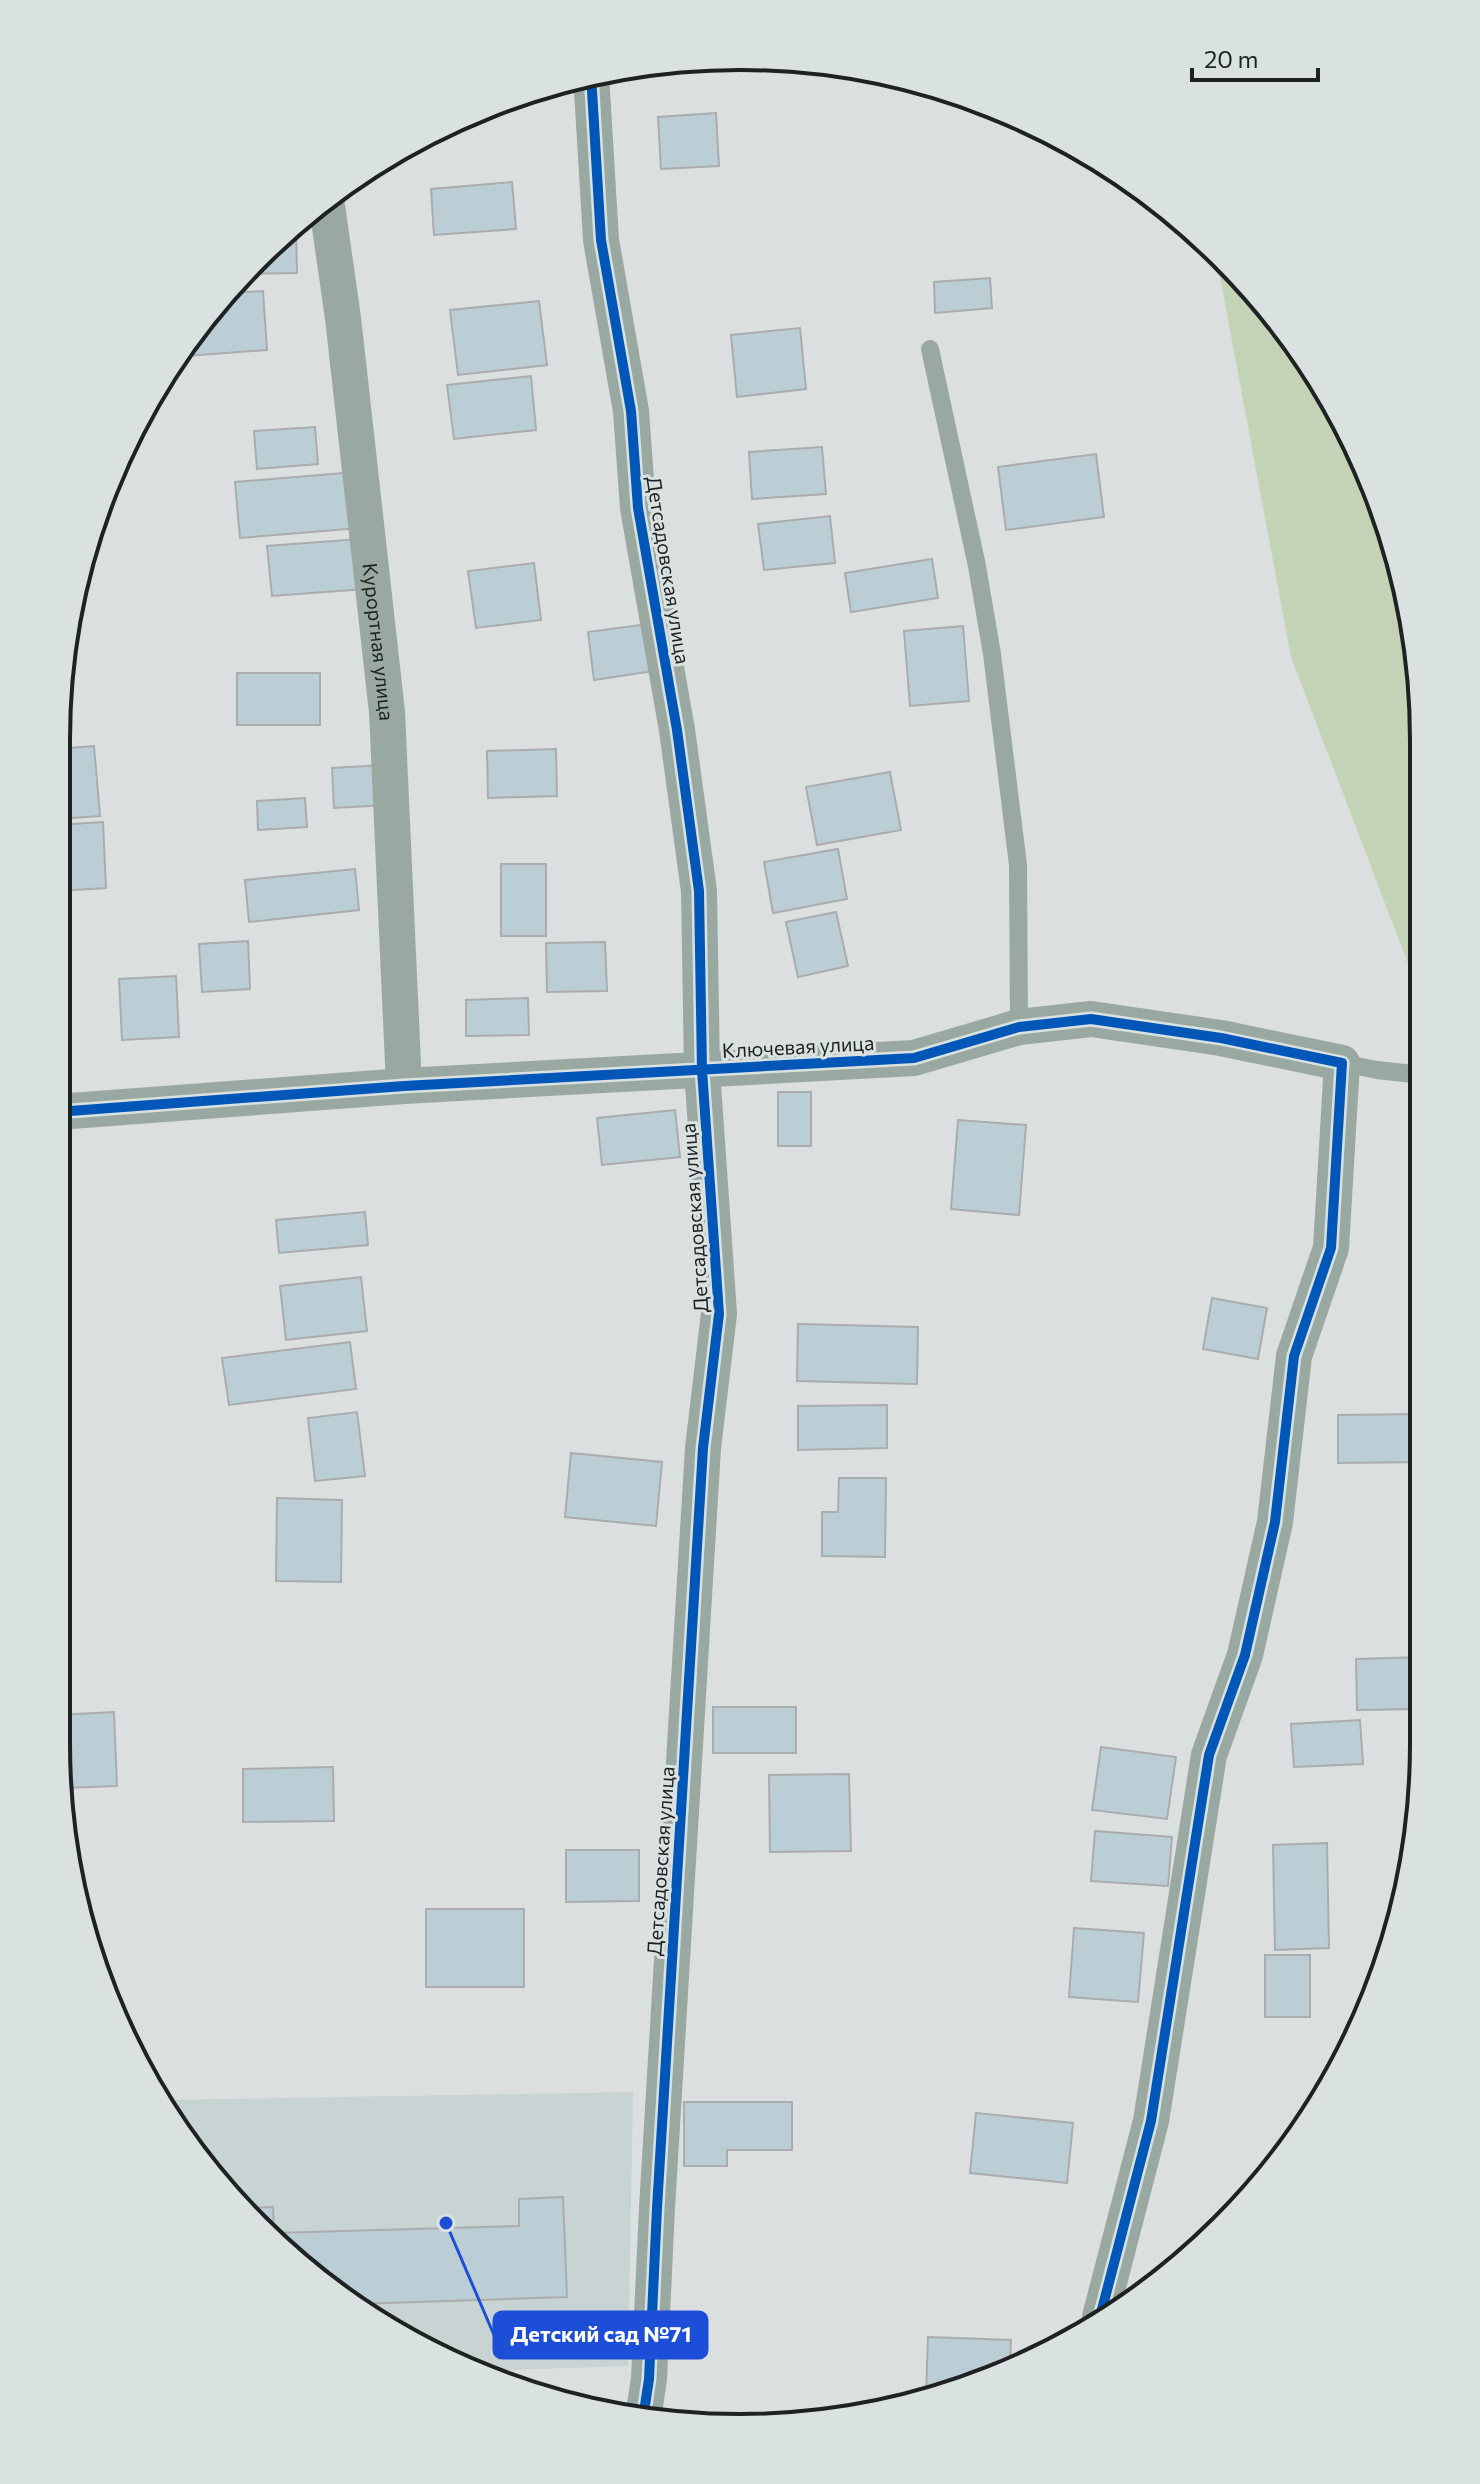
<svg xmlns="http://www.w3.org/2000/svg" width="1480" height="2484" font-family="Commissioner,sans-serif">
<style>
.built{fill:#c8d4d3}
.green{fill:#c4d3b6}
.building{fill:#bcced5;stroke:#aaacad;stroke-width:2}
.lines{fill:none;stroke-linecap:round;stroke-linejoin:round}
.service{stroke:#99a9a1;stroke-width:18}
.minor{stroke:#99a9a1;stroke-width:36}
.cycleway-casing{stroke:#d9e1e1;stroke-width:15}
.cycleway{stroke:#0057b8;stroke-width:10}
.labels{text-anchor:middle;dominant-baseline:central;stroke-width:6;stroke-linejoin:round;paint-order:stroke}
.street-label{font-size:20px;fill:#1f2222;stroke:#d9e1e1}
.rim{fill:none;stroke:#1f2222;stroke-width:4}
.leader{fill:none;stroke:#1d4ed8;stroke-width:3}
.callout-dot{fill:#1d4ed8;stroke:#d9e1e1;stroke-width:3}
.callout{fill:#1d4ed8;stroke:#1d4ed8;stroke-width:3}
.callout-label{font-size:22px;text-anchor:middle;font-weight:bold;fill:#fff}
</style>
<rect width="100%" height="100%" fill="#dbdfdf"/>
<path class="built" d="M633,2092L628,2366L482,2371L324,2287L197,2160L165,2100Z"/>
<path class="green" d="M1216,255L1254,289L1333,398L1388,521L1422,695V1000L1291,657Z"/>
<path class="building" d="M716,113L719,166L661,169L658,117Z
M512,182L516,229L434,235L431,189Z
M291,228H296L297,273L242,274L257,256Z
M990,278L992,308L935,313L934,282Z
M263,291L267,350L186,356L185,343L226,293Z
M539,301L547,365L458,375L450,310Z
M800,328L806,389L737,397L731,335Z
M531,376L536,430L454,439L447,385Z
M315,427L318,464L257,469L254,431Z
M822,447L826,494L752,499L749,452Z
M1096,454L1104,517L1006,530L998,467Z
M355,472L359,528L240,538L235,482Z
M830,516L835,563L764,570L758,524Z
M360,539L365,589L272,596L267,546Z
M932,559L938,598L851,612L845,573Z
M534,563L541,620L476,628L468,571Z
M647,624L654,671L594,680L588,632Z
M963,626L969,701L910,706L904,631Z
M237,673H320V725H237Z
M94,746L100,816L57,819V749Z
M556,749L557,796L488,798L487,751Z
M384,765L386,805L334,808L332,768Z
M890,772L901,830L817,845L806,787Z
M305,798L307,827L258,830L257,801Z
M103,822L106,888L57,891V825Z
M838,849L847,899L773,913L764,862Z
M501,864H546V936H501Z
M355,869L359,910L249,922L245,880Z
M836,912L848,966L798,977L786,922Z
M248,941L250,989L202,992L199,944Z
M605,942L607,991L547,992L546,943Z
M176,976L179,1037L122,1040L119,979Z
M528,998L529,1035L466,1036V1000Z
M778,1092H811V1146H778Z
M675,1110L680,1157L602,1165L597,1118Z
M958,1120L1026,1125L1019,1215L951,1209Z
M365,1212L368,1245L279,1253L276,1220Z
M361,1277L367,1331L286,1340L280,1286Z
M1212,1298L1267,1308L1258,1359L1203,1349Z
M798,1324L918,1327L917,1384L797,1381Z
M350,1342L356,1389L229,1405L222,1358Z
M887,1405V1448L798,1450V1406Z
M357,1412L365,1476L315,1481L308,1418Z
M1420,1414L1421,1462L1338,1463V1415Z
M571,1453L662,1462L656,1526L565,1517Z
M839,1478H886L885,1557L822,1556V1512H838Z
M277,1498L342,1500L341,1582L276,1581Z
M1422,1657V1709L1357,1710L1356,1659Z
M713,1707H796V1753H713Z
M114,1712L117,1786L63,1788L56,1744V1715Z
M1360,1720L1363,1764L1294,1767L1291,1724Z
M1101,1747L1176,1757L1167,1819L1092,1810Z
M333,1767L334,1821L243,1822V1769Z
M849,1774L851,1851L770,1852L769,1775Z
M1095,1831L1172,1837L1168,1886L1091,1881Z
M1327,1843L1329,1948L1275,1950L1273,1845Z
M566,1850H639V1901L566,1902Z
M426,1909H524V1987H426Z
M1074,1928L1144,1933L1138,2002L1069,1997Z
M1265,1955H1310V2017H1265Z
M684,2102H792V2150H727V2166H684Z
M976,2113L1073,2123L1067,2183L970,2173Z
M563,2197L567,2297L356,2304L324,2287L245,2208L273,2207L274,2233L519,2226V2199Z
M928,2337L1011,2340L1010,2365L959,2392L926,2397Z"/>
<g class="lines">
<path class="service" d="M930,349L977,566L992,654L1018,865L1019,1027
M1342,1063L1377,1070L1422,1075"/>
<g class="minor">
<path d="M591,74L601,240L631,411L638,508L677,730L699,891L702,1070L719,1314L703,1448L657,2208L649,2379L644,2412"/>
<path id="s1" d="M326,199L343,318L387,712L404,1086"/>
<path d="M57,1112L404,1086L914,1058L1019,1027L1091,1019L1221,1038L1342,1063L1331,1248L1294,1356L1275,1522L1245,1655L1209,1755L1151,2121L1100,2317"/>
</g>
<defs>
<path id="cycleway" d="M591,74L601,240L631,411L638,508L677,730L699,891L702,1070L719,1314L703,1448L657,2208L649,2379L644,2412
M57,1112L404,1086L914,1058L1019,1027L1091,1019L1221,1038L1342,1063L1331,1248L1294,1356L1275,1522L1245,1655L1209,1755L1151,2121L1100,2317"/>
</defs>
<use href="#cycleway" class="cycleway-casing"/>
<use href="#cycleway" class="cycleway"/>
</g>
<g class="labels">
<g class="street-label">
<text transform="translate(669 570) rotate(81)">Детсадовская улица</text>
<text stroke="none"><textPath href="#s1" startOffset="446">Курортная улица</textPath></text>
<text transform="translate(798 1046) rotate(-3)">Ключевая улица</text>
<text transform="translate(694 1218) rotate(-94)">Детсадовская улица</text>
<text transform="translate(660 1861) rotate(-86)">Детсадовская улица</text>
</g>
</g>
<path d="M0 0H1480V2484H0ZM740 70H740A670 670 0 0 1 1410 740V1744A670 670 0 0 1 740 2414H740A670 670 0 0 1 70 1744V740A670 670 0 0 1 740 70Z" fill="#d9e1e1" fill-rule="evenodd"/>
<path class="rim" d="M740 70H740A670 670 0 0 1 1410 740V1744A670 670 0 0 1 740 2414H740A670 670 0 0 1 70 1744V740A670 670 0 0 1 740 70Z"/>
<path class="leader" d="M446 2223L494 2335"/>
<circle class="callout-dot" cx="446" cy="2223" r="8"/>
<rect class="callout" x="494" y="2312" width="213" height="46" rx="8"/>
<g class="callout-label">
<text x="601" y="2342">Детский сад №71</text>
</g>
<path d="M1192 68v12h126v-12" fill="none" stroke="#1f2222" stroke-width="4"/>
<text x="1204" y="68" font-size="24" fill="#1f2222" stroke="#d9e1e1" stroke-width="6" paint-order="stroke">20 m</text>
</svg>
